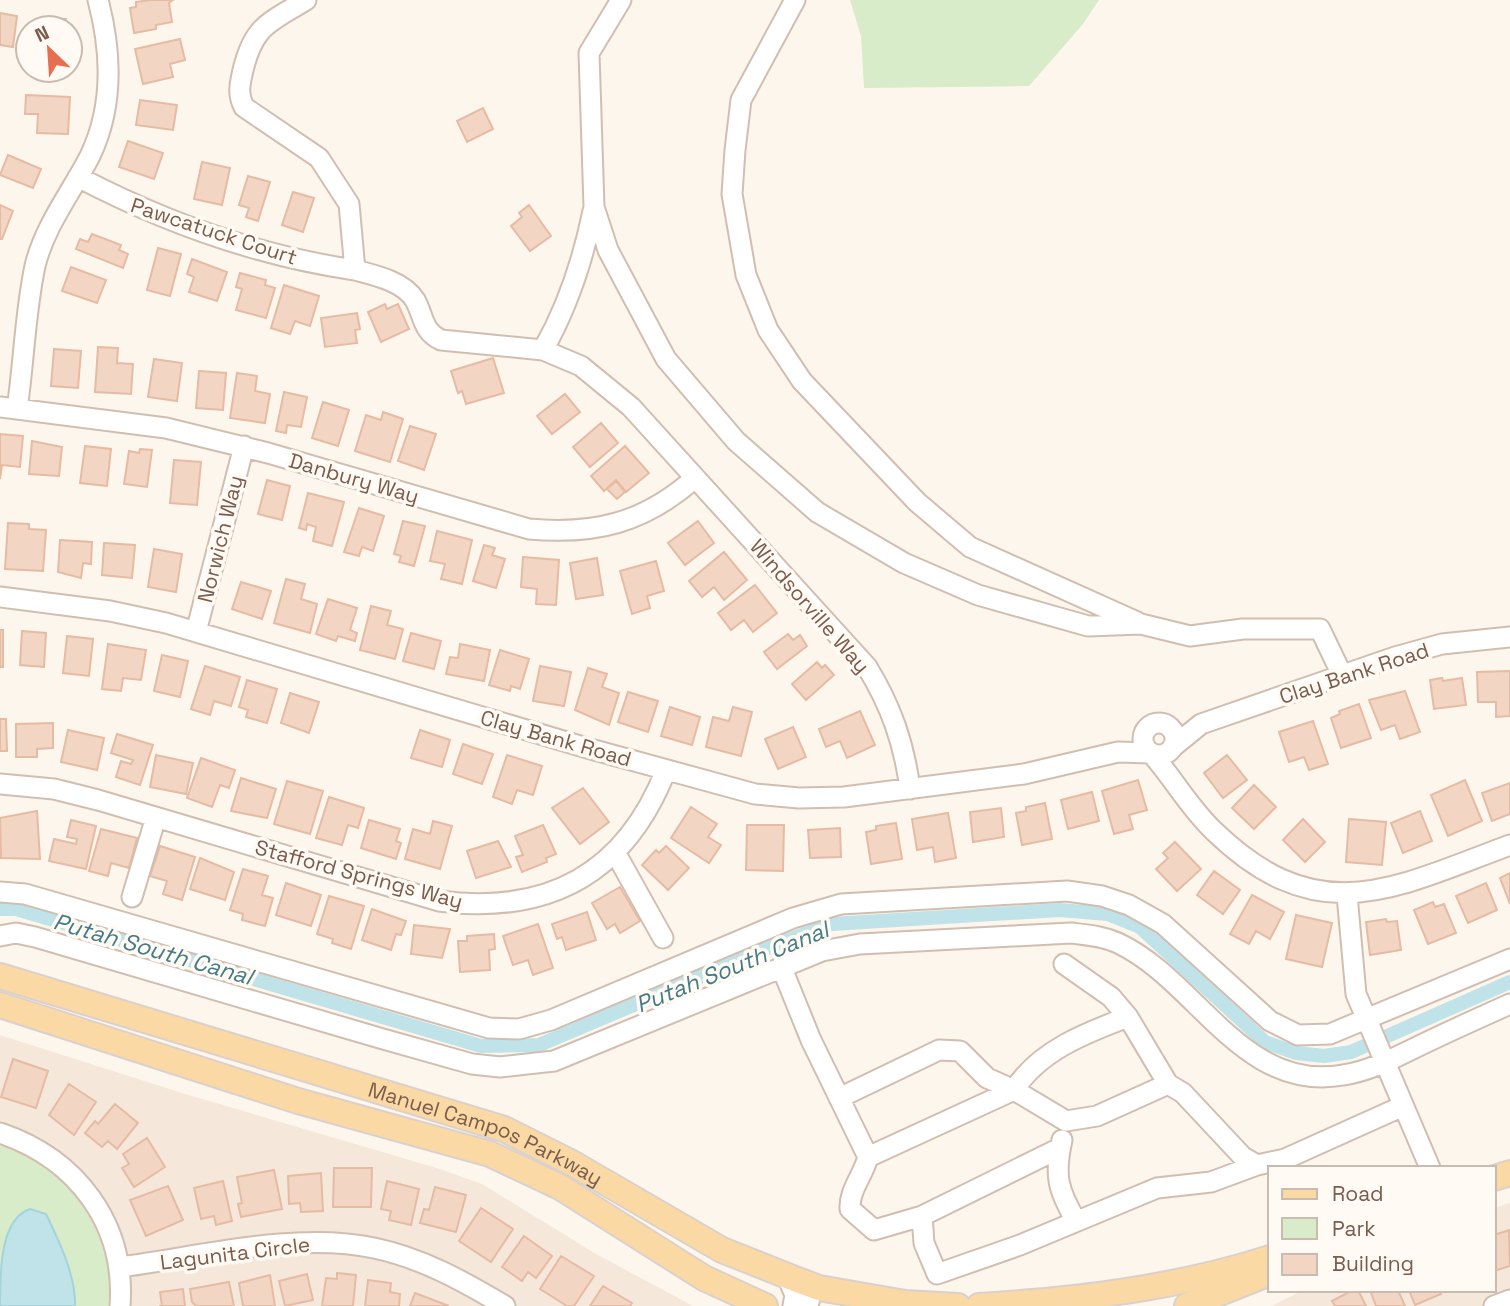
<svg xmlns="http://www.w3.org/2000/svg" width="1510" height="1306" font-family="'Space Grotesk',sans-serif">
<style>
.residential{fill:#f5e8da}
.green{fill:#d8ecc9}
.water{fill:#bfe3e8;stroke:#a5d3da;stroke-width:2}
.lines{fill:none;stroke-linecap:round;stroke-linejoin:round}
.canal{stroke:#bfe3e8;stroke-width:14}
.building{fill:#f3d5c3;stroke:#e6bba3;stroke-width:2}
.minor-casing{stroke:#d1beb0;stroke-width:23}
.major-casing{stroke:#dad1cd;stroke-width:28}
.minor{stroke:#fff;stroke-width:19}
.major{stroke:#fbd9a5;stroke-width:24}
.labels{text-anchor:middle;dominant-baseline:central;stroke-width:7;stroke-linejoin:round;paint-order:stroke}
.street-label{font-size:21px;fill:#7a5c4d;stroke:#fffaf3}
.water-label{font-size:23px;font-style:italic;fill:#437c86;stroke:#fffaf3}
</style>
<rect width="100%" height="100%" fill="#fdf6ec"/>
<path class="residential" d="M0,1035L182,1093L437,1168L482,1184L596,1254L693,1306H0Z
M1510,1203V1306H1271L1304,1290H1494V1208Z"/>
<path class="green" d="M850,0H1099L1083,24L1029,86L864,88L861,36Z
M0,1146C67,1165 118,1235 108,1306H0Z"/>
<path class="water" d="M30,1209L46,1214C59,1241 76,1276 75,1306H0C0,1272 0,1219 30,1209Z"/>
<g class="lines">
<path class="canal" d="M0,909H16L481,1046L539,1045L785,941L832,924L1060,910L1108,914L1140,927L1265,1042L1296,1053L1324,1056L1351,1052L1510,982"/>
</g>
<path class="building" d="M150,0H173L169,3L172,22L156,25V29L134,33L130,8L136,7V2Z
M0,13L17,16L13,47L0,45Z
M39,18L66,19L65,28H39Z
M180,39L185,60L170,64L173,77L143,84L135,49Z
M26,95L70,97L68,134L37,133L38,114H25Z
M140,100L177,105L173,130L136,125Z
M483,108L493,129L467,142L457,121Z
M128,141L163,153L154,179L119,167Z
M8,155L41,169L33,188L0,175Z
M202,162L230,168L222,205L194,199Z
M248,176L270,182L258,221L246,217L249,208L239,205Z
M293,192L314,198L303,232L282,225Z
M0,205L13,211L2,239H0Z
M529,205L551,236L530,251L511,226L522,217L519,213Z
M92,234L121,245L119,250L128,254L123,268L76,249L80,239L88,242Z
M158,248L181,254L170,296L147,290Z
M192,259L227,272L217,301L189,292L194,277L187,274Z
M71,267L106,280L97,303L62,291Z
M240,273L266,280L265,285L275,288L266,318L236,310L242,289L236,287Z
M284,285L319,296L310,326L295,321L290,334L271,328Z
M385,304L387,309L398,304L409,329L381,342L368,312Z
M357,313L360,329L355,330L357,343L325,347L321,318Z
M98,347L118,348L117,363L133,364L131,394L95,392Z
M54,349L81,351L78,388L51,386Z
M493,358L504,393L466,404L462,391L458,393L451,371Z
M154,359L182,363L177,401L148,397Z
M199,371L226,373L223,410L196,408Z
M237,373L257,376L255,391L270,394L265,423L230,418Z
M284,392L307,397L301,427L287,425L286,433L276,431Z
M565,394L580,412L552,434L537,416Z
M323,402L349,410L338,446L312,438Z
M383,412L403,419L390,462L355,451L366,415L381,420Z
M601,423L618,443L590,467L573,447Z
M410,426L436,434L424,470L398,461Z
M0,434L23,436L20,467L2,465L0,479Z
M32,441L62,447L59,476L29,474Z
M85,446L111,449L107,486L80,483Z
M625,446L649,473L626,492L616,480L604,491L591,476Z
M140,449L152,450L147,487L124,484L129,451L139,453Z
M174,460L201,462L197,505L170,503Z
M267,480L290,486L282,520L258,514Z
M616,481L625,492L617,499L607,489Z
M308,493L344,502L332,546L313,541L316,527L307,524L306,530L299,528Z
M359,508L384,516L373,551L362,547L359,556L344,552Z
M403,521L425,526L414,566L399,562L401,556L394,554Z
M698,521L714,543L685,565L668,543Z
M8,523L29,524V529L46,530L43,571L5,569Z
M437,531L472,540L462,584L441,579L445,564L430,561Z
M60,540L92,542L91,564L83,563L81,578L58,572Z
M104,543L135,545L132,578L102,575Z
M484,545L495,548L492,555L505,559L496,588L473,581Z
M154,549L182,554L176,592L148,587Z
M724,552L747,580L724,600L714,587L702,597L689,581Z
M523,557L559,560L556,605L536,604L537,589L521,587Z
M597,558L603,595L576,599L570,563Z
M656,561L664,591L647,596L650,608L632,614L620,571Z
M286,579L305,584L301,599L317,604L310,633L274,623Z
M241,582L271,591L262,619L232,609Z
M755,585L777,613L753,632L744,620L731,630L718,613Z
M328,599L357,608L350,630L357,633L355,641L338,636L336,641L316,634Z
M371,606L391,611L387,625L403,629L395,659L360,650Z
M0,630H3V667H0Z
M22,631L46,633L44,667L20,665Z
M411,633L441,641L434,669L403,661Z
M788,634L793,640L800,635L807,646L777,669L764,652Z
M67,636L93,639L89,676L63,673Z
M108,644L146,650L141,680L123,678L121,691L102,689Z
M460,644L490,650L484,681L446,674L450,657L458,658Z
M500,650L529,659L520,689L511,686L510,691L489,685Z
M162,655L188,661L180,697L154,691Z
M817,662L822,668L825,665L834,675L806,700L792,684Z
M205,666L240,677L231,706L214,701L210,715L191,709Z
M540,666L571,672L564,706L533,701Z
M588,668L607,674L602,687L619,693L609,725L575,710Z
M1510,671V716L1496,717V702H1478L1477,672Z
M1442,678L1443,681L1462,678L1466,705L1434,709L1430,680Z
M247,680L277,689L267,723L246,717L248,710L239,707Z
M1405,691L1420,732L1400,739L1395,725L1381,730L1369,700Z
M628,692L658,701L648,732L618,722Z
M290,693L319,702L309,733L281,723Z
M1359,704L1371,738L1341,748L1331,718L1340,714L1339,711Z
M670,707L700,717L692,745L661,736Z
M733,707L752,712L741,756L706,747L713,717L729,721Z
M860,711L875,745L847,758L840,741L826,747L819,729Z
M0,719H6L7,751H0Z
M1313,721L1328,764L1309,770L1304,757L1289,762L1279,732Z
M53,723V748L37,749V757H16V724Z
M793,727L806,757L778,769L765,739Z
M68,730L104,738L97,770L61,762Z
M420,730L450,740L442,767L411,758Z
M117,734L153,745L140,785L116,777L121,761L131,764L133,760L111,753Z
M463,744L493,754L482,784L453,774Z
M156,755L193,763L186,794L150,787Z
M507,755L542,766L533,795L517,790L512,804L493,797Z
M1227,755L1247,780L1223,798L1204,773Z
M201,758L235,770L229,788L220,785L212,807L187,798Z
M241,778L276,789L267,818L231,811Z
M1138,780L1147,810L1129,815L1133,829L1114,834L1102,791Z
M1465,780L1482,821L1448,836L1431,795Z
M287,781L323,791L310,834L274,824Z
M1510,783V814L1492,821L1482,793Z
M1254,785L1276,807L1254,829L1232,808Z
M583,788L609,822L580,844L552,808Z
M1092,792L1099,821L1068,829L1061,800Z
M329,797L364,808L358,828L348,825L342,845L316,838Z
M1045,803L1052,839L1022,845L1016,813L1026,811V807Z
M691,807L717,824L708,837L721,845L709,863L671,838Z
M1001,808L1004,837L973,842L970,812Z
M37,811L40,859L1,858L0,818Z
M1420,811L1432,841L1403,853L1391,823Z
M948,813L956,858L935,862L933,847L917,850L912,819Z
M1303,819L1325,842L1305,862L1283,840Z
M1349,819L1386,822L1382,865L1346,862Z
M71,820L96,826L86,869L49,861L54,839L76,844L77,839L67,837Z
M369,820L400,829L396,841L401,843L396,859L361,848Z
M433,821L452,826L440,869L405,859L413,829L430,834Z
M896,823L902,859L871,864L866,832L876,830V826Z
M543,825L556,854L546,858L547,862L522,872L516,857L523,855L515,836Z
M747,825H784L783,871L746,870Z
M840,828L841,857L810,858L808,830Z
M101,829L137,838L129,868L111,863L108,876L89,871Z
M498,841L511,867L476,878L467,851Z
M1175,842L1201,869L1177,891L1156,869L1168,858L1163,853Z
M160,846L195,857L182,900L163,894L167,881L150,876Z
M666,846L689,868L668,890L642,865L656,850L659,853Z
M200,858L234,872L225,900L190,889Z
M243,869L268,876L262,895L273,898L265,926L242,920L243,914L230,910Z
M1214,871L1240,890L1223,914L1197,895Z
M1510,873V904L1500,878Z
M286,883L321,895L311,926L276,915Z
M1486,883L1497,910L1468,923L1456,896Z
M620,887L640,921L620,933L615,924L607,929L592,903Z
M1252,895L1284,912L1270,939L1256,931L1249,944L1230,934Z
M329,896L364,906L351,949L332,943L333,939L317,934Z
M1433,902L1435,907L1444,904L1456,933L1428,944L1414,910Z
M372,909L406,921L401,935L396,934L391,950L362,940Z
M587,912L596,940L566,950L562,937L557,939L552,924Z
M1296,915L1332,923L1322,967L1286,959Z
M1386,919L1387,922L1397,921L1401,950L1370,955L1366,922Z
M538,924L553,968L533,975L528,960L513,965L503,936Z
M414,925L450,929L442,958L411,954Z
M494,934L495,949L489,950L490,970L460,972L458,941H467V936Z
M13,1059L48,1071L36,1108L1,1097Z
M69,1084L96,1102L74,1135L49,1115Z
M115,1104L138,1123L117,1149L108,1141L102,1147L85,1133L95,1121L98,1124Z
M147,1138L165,1167L134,1187L122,1168L129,1164L123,1154Z
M334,1168H372L371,1207H333Z
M274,1170L282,1209L241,1217L238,1204L242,1203L237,1177Z
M321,1173L323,1211L301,1212L300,1203L289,1204L288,1176Z
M223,1181L232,1221L216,1225L214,1216L201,1219L194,1188Z
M387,1181L419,1189L411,1225L389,1220L391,1211L381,1209Z
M168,1186L183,1220L146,1236L130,1200Z
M435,1187L466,1195L456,1232L420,1223L424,1209L429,1210Z
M481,1208L513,1229L491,1262L459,1241Z
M1509,1230L1510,1266L1494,1271V1235Z
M524,1236L552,1256L536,1278L528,1272L522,1281L502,1267Z
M561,1256L594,1276L574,1306H567L540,1289Z
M337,1273L356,1275L353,1306H322L326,1278L337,1279Z
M307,1274L313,1300L285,1306L279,1281Z
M270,1275L275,1306H243L239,1283Z
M368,1280L391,1283L390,1292L400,1294L399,1306H365Z
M229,1282L234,1306H196L192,1302L190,1289Z
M603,1286L632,1303L630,1306H590Z
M183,1289L185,1306H159H162L160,1292Z
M1353,1290H1358L1366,1306H1335L1332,1301Z
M1370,1290H1398L1405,1306H1376Z
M1409,1290H1439L1441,1294L1415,1305Z
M415,1293L449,1306H410Z"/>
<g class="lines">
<defs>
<path id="minor" d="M306,0C269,23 254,25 243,70C240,84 237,93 244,107L319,158L349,204L355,270C374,275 403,281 415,300C424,316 422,331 441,340L543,350L581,366L631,407L867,667C891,706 904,743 910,789
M621,0L589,53L594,207L608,250L666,359L736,441L817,512L904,563L978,595L1088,626L1141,624L1190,636L1243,629H1320L1342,675
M795,0L741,100L735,150L732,194L746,275L768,330L802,381L917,502L970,547L1137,622
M78,177C164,222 259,256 355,270
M543,350C568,306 583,260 593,211
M0,407L166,428L268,453L529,529C595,535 644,523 695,478
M17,409C24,362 25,313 35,266C45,225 71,193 90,156C114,106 112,53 98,0
M0,597L110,611L166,623L587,748L755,794L799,798L844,797L1024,774L1118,752L1150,753
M196,632L244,446
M1143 739a16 16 0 1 1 32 0a16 16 0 1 1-32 0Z
M1174,746L1201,724L1395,657L1442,644L1510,637
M1151,753C1174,779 1190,809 1215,832C1319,932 1394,888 1510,845
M0,784L54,789L98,800L439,901C548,915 625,874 666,770
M615,852L663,938
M0,892L25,894L489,1028L519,1029L551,1020L793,918L841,904L1067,891L1102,896L1129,905L1163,924L1270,1021L1298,1035L1330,1034L1510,959
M1347,895L1356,994L1430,1168
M132,897L156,817
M0,936L16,933L35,937L383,1039L472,1064L500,1067L554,1061L822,951L860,944L1071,933C1087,935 1103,936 1118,943C1197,980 1242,1093 1343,1075C1371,1071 1398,1056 1423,1044C1452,1030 1481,1017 1510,1004
M1064,964L1111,997L1128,1017L1168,1084L1183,1093L1243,1157L1257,1165L1285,1159L1403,1106
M781,966L811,1040L868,1157C863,1176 849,1190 850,1209L874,1230L922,1216L1060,1148
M839,1098L939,1050L960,1051L987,1078L1014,1090L1066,1121L1097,1116L1168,1084
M0,1133C77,1159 126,1224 120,1306
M1062,1140C1054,1176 1058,1190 1076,1221
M868,1157L1014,1090C1039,1051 1085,1033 1128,1017
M922,1216L924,1243L937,1274L1020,1245L1157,1188L1211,1182L1257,1165
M120,1267C199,1257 296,1231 374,1248C422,1258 463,1281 505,1306
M787,1276L795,1295L793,1306
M808,1306L813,1286
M1494,1306L1510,1300"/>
<g id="major">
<path id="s1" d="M0,976L504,1129L572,1163L722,1250L795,1279L819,1288L905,1303L958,1306"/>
<path d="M0,1005L298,1101L490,1154L560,1187L704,1278L765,1306"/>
<path d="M1494,1178L1510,1173"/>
<path d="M979,1306C1076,1300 1177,1288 1270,1258"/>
<path d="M1187,1306L1270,1273"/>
</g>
</defs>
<use href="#minor" class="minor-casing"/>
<use href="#major" class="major-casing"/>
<use href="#minor" class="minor"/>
<use href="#major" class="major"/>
</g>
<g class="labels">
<g class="street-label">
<text transform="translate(214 231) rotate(18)">Pawcatuck Court</text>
<text transform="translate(354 478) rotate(16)">Danbury Way</text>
<text transform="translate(220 539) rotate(-76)">Norwich Way</text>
<text transform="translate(810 606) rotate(49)">Windsorville Way</text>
<text transform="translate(1354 673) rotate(-18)">Clay Bank Road</text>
<text transform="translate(556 738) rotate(16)">Clay Bank Road</text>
<text transform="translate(359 874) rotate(15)">Stafford Springs Way</text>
<text stroke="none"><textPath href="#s1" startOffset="511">Manuel Campos Parkway</textPath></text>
<text transform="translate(235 1253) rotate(-7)">Lagunita Circle</text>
</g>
<g class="water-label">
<text transform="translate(153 949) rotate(16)">Putah South Canal</text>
<text transform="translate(732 967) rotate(-22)">Putah South Canal</text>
</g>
</g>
<rect x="1268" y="1166" width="228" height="126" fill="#fffaf3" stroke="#cabbb1" stroke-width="2"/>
<rect x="1282" y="1189" width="35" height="10" fill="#fbd9a5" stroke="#cabbb1" stroke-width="2"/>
<text x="1332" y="1201" font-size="21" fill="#7a5c4d">Road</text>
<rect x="1282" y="1218" width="35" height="21" fill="#d8ecc9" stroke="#cabbb1" stroke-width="2"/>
<text x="1332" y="1236" font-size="21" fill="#7a5c4d">Park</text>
<rect x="1282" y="1254" width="35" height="21" fill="#f3d5c3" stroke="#cabbb1" stroke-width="2"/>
<text x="1332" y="1271" font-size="21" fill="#7a5c4d">Building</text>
<g transform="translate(49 49) rotate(335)"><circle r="33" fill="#fffaf3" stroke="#cabbb1" stroke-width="2"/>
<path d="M0-5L12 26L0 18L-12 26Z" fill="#e76f51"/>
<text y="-10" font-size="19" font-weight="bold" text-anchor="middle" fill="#7a5c4d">N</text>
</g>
</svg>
